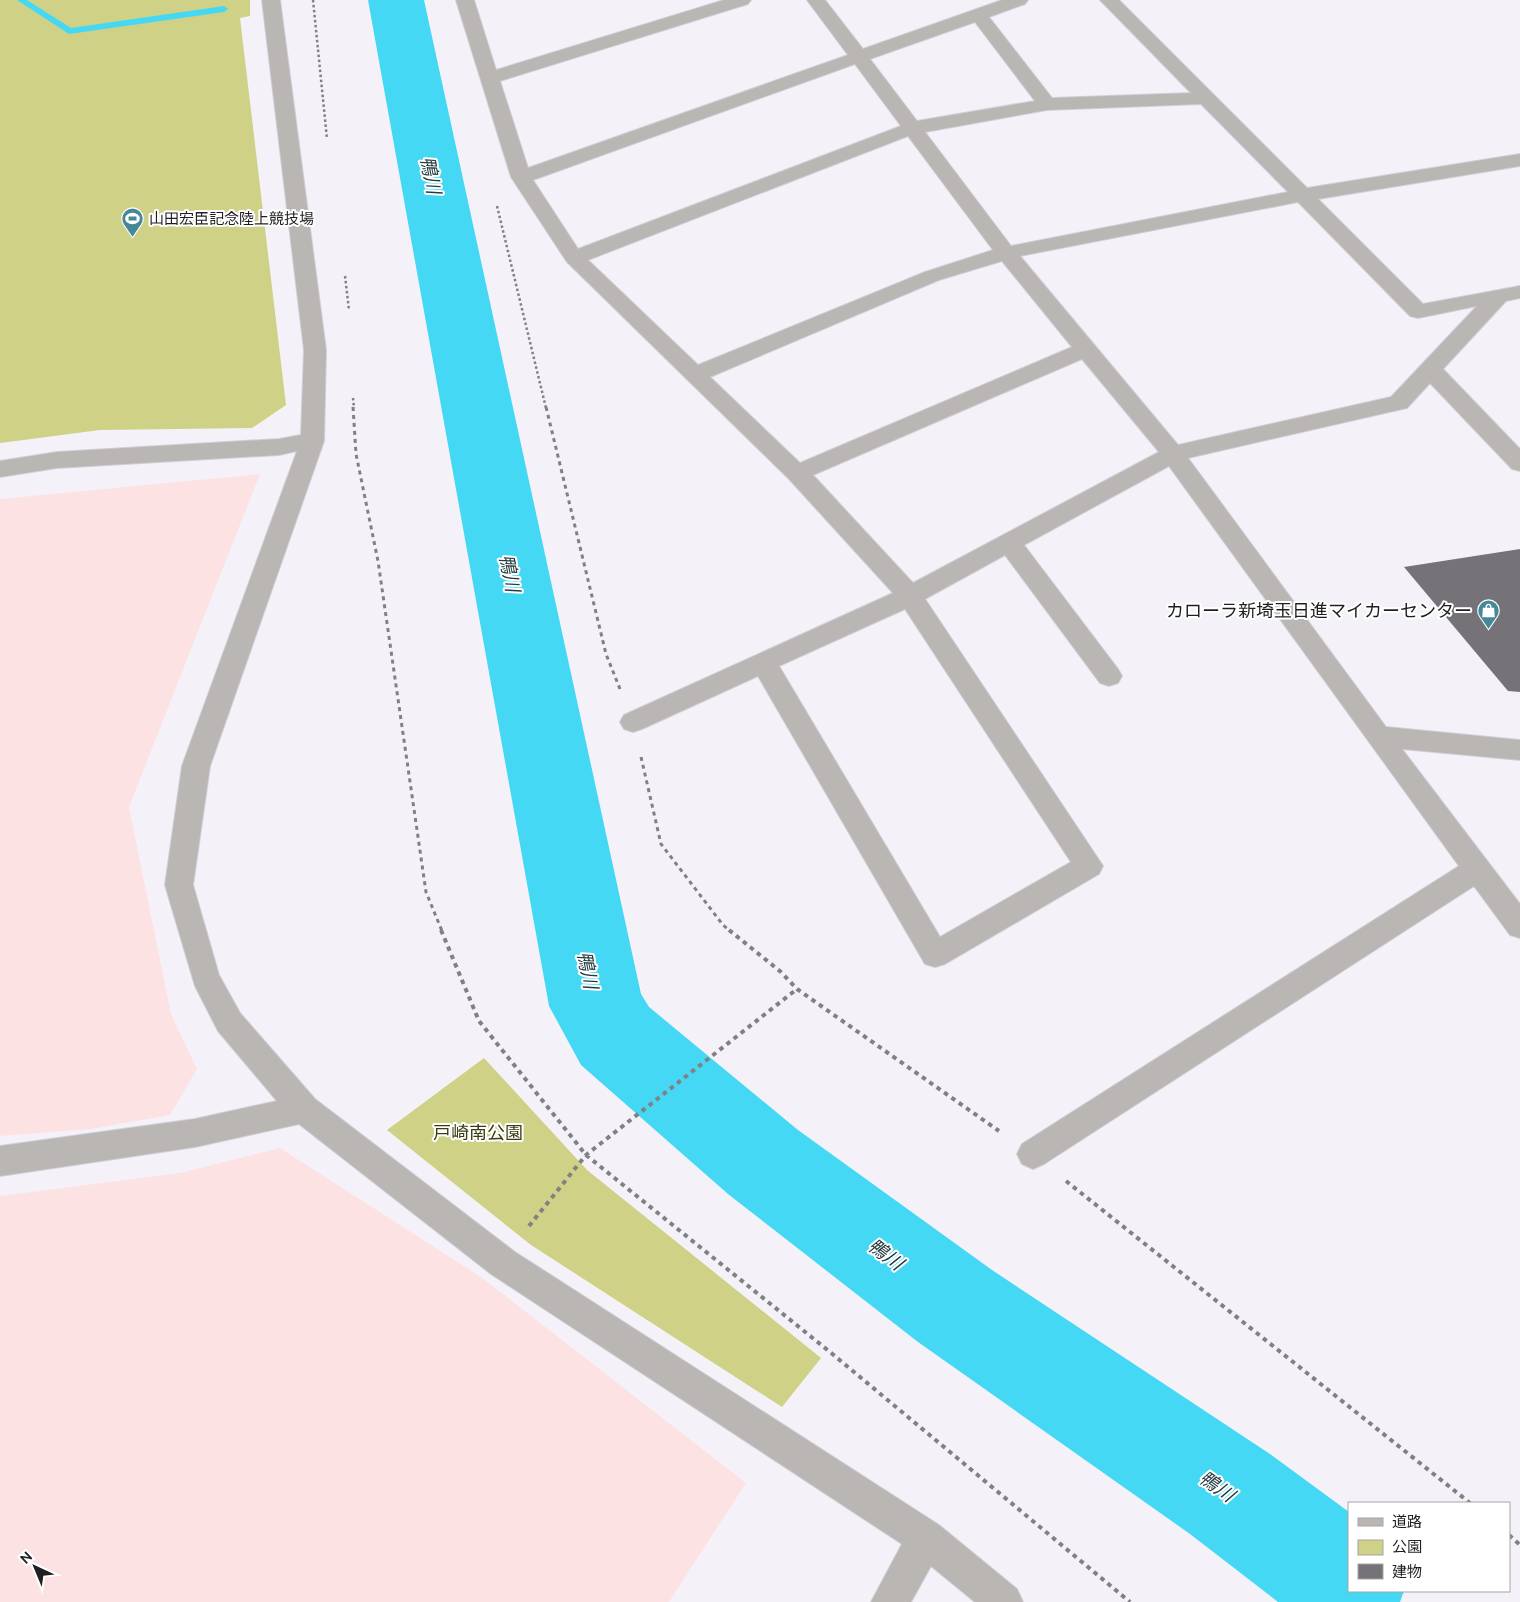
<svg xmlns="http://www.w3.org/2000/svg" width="1520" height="1602" font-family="Ubuntu,'Noto Sans JP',sans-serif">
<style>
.education{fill:#fde2e4}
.green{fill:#ced186}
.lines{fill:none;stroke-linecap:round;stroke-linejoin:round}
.stream{fill:#45d8f4;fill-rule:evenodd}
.river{fill:#45d8f4;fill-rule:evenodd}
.building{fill:#767378}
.minor-casing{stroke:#d2d0d6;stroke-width:2}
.path-far2{stroke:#818084;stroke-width:2.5;stroke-dasharray:2.5 2.5;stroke-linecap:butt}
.path-far1{stroke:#818084;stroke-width:3;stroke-dasharray:4 4;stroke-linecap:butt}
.path{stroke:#818084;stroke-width:4;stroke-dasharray:4.5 4.5;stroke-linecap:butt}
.minor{fill:#b9b6b4;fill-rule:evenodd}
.labels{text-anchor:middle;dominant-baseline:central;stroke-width:4;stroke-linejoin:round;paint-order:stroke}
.far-poi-label{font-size:15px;fill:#1f1f21;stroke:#fff;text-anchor:start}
.poi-label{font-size:18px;fill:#1f1f21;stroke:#fff;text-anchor:end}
.park-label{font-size:18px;fill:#3b3c10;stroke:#fff}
.water-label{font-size:19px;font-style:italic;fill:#243c41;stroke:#fff}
</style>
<rect width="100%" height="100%" fill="#f4f2f8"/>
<path class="education" d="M260,474L129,807L171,1014L197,1069L170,1115L91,1129L0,1136V499Z
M280,1148L481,1277L746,1483L669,1602H0V1196L180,1173Z"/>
<path class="green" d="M0,0H250V16L240,18L286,405L252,428L100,430L0,443Z
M484,1058L587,1170L821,1358L782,1407L531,1245L387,1130Z"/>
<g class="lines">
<path class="stream" d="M17,0H27L71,28L224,6L228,9L224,12L69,34Z"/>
<path class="river" d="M368,0H424L641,994L649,1007L798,1130L992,1270L1270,1454L1349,1512V1591H1404L1400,1602H1278L1190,1534L918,1342L728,1194L581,1065L549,1006Z"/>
</g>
<path class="building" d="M1520,549V692L1508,691L1404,567Z"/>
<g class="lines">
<defs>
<path id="minor" d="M262,0H280L326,350L324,441L210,766L193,885L219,975L240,1013L315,1099L515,1252L939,1525L1017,1589L1023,1602H975L931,1566L911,1602H871L902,1544L491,1274L299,1124L195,1147L0,1176V1146L195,1119L277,1101L218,1031L195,986L165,885L182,766L297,451L279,455L57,468L0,477V461L57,452L279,439L301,435L304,350Z
M456,0H474L496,70L724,0H751L748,4L500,81L528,168L848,55L807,0H825L863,49L1002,0H1028L1025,4L989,17L1052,98L1191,93L1100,0H1119L1307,188L1520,154V166L1318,199L1423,304L1520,286V298L1506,301L1443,369L1520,449V471L1512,469L1430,383L1407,408L1188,458L1386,727L1520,740V760L1402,749L1520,904V938L1510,935L1474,886L1044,1164L1033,1169L1022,1164L1017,1154L1022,1144L1459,866L1169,466L1024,545L1118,669L1122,676L1118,683L1109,686L1100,683L1005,555L925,599L1103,866L1099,874L945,964L935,967L925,964L758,676L642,729L633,732L624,729L620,722L624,715L893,593L789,479L567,262L511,177ZM975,22L1035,101L917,121L870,59ZM855,64L901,126L578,249L533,180ZM1201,104L1288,192L1011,246L925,132L1047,110ZM908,136L993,250L925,272L698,365L588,260ZM1298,202L1410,316L1418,318L1477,306L1391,397L1178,445L1020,256ZM1002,261L1072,347L800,463L710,377L939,280ZM1082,359L1159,452L913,583L813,475ZM905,609L1071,862L940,937L779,666Z"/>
</defs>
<use href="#minor" class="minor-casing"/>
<path class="path-far2" d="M313,0L327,139
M497,206L546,408
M345,276L349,310
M353,398L354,408"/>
<path class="path-far1" d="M353,407L356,454L378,561L426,892L442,931
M546,407L606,654L620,689
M641,757L661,844L723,925L730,931"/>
<path class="path" d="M441,930L479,1021L586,1155L830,1352L1130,1602
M729,930L781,972L797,989L999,1131
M1066,1181L1470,1503
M529,1226L586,1155L797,989
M1509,1535L1520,1545"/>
<use href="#minor" class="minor"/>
</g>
<defs>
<symbol id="stadium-pin" viewBox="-11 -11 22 30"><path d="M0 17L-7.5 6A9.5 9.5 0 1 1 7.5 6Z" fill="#458898" stroke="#fff"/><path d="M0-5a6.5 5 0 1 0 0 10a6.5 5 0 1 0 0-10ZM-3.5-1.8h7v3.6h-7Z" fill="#fff"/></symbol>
<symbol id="shop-pin" viewBox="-11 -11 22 30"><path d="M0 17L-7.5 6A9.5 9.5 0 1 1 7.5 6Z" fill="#458898" stroke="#fff"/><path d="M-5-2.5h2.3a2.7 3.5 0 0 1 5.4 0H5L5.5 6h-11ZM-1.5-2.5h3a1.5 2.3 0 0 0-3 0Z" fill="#fff"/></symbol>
</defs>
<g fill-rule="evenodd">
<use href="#stadium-pin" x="120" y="206" width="25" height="34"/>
<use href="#shop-pin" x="1476" y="598" width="25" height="34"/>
</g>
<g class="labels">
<g class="far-poi-label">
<text x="149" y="218">山田宏臣記念陸上競技場</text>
</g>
<g class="poi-label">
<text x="1472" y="610">カローラ新埼玉日進マイカーセンター</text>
</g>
<g class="park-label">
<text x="478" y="1132">戸崎南公園</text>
</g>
<g class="water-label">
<text transform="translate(431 175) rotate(79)">鴨川</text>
<text transform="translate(510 573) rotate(79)">鴨川</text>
<text transform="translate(588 970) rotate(79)">鴨川</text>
<text transform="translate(886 1254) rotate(37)">鴨川</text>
<text transform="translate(1217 1486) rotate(35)">鴨川</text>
</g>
</g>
<rect x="1348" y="1502" width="162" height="90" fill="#ffffff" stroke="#a5a5a6"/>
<rect x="1358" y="1518" width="25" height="8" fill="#b9b6b4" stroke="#a5a5a6"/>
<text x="1392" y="1527" font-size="15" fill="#1f1f21">道路</text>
<rect x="1358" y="1540" width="25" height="15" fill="#ced186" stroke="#a5a5a6"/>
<text x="1392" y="1552" font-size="15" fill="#1f1f21">公園</text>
<rect x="1358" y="1564" width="25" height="15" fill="#767378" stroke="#a5a5a6"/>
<text x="1392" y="1577" font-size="15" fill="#1f1f21">建物</text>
<g transform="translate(35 1567) rotate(316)" stroke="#ffffff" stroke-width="4" paint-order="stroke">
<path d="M0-4L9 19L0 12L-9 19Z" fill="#1f1f21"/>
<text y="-8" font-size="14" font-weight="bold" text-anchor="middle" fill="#1f1f21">N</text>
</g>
</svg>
